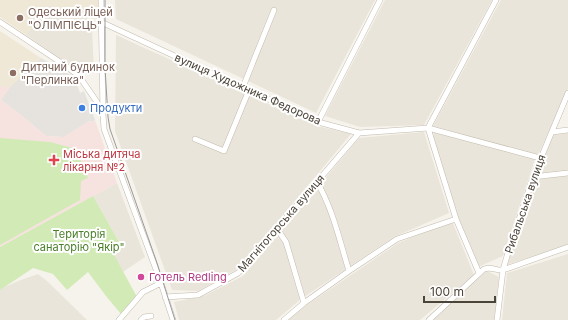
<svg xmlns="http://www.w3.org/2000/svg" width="568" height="320" font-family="Inter,sans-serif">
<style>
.residential{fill:#eae5da}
.industrial{fill:#e6e2dd}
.education{fill:#efe8d6}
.medical{fill:#f6e3e0}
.green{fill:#d2eab5}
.parking{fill:#e5e3e0}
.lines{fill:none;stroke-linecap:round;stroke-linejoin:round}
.minor-casing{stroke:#c2bbae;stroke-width:6}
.minor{stroke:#fff;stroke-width:5}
.tram{stroke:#9a9a9a;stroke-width:1}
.education-dot{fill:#8d6e63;stroke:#fff;stroke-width:1.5}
.shop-dot{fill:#3f7fe0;stroke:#fff;stroke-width:1.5}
.health-dot{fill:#e0444e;stroke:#fff;stroke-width:1.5}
.hotel-dot{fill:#d1479c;stroke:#fff;stroke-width:1.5}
.labels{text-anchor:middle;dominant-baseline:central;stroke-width:4;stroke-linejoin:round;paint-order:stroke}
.education-label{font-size:11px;fill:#785e54;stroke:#fff;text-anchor:start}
.street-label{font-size:11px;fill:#4b4439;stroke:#fff}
.shop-label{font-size:11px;fill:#366cbe;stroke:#fff;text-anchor:start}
.health-label{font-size:11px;fill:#be3a42;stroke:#fff;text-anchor:start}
.park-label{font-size:11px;fill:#4a7f2a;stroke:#fff}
.hotel-label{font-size:11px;fill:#b23c85;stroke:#fff;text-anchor:start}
</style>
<rect width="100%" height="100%" fill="#f6f3ec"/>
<path class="residential" d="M115,0H375L316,113L116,19Z
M385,0H492L424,125L360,127L325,116Z
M501,0H568V89L538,155L433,126Z
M48,5L87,18L92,28L94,73H81L26,35Z
M116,35L317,126L351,134L239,268L198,291L172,290L115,131Z
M424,132L449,213L394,237L301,299L276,320H179L174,302L204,296L243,276L359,138Z
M434,132L535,159L503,256L478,267L459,219L433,139Z
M568,133V245L506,265V254L553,135Z
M117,183L145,257L123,272L111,251L119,242L93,196Z
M452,221L474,275L420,320H288L304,307L398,243Z
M568,254V320H502L507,273Z
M487,271L499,277L494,320H430Z
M38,274L47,281L87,320H0V290L2,288L21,280Z"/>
<path class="industrial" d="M41,58L74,77L91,122L89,121L64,137L46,136L21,115L1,100L10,87Z"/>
<path class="education" d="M0,0H99V19L87,18L48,5L26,35L0,17Z
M0,31L41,58L10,87H0Z"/>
<path class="medical" d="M0,87H10L1,100L21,115L46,136L64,137L89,121L91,122L95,120L117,183L0,247Z"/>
<path class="green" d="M0,138L50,142L76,149L88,178L81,181L80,200L0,245Z
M93,196L119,242L112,251L138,299L121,314L106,296L88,272L67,290L53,274L33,268L0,290V247Z"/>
<path class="parking" d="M84,91L95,120L91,122L80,93Z"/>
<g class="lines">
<defs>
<path id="minor" d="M101,0L103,114L104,129L161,283L173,320
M0,22L66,66L79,76L97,102L101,111
M101,22L318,122L359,133L428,128L540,158
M243,87L274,10
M318,122L380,0
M552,132L568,130
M195,139L224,151L249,90
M533,177L550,175L568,173
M317,182C333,209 340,242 349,271
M277,229L286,242L304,303
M479,273L456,219L428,128L496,0
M165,297L198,295L238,273L242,269L359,133
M119,320L143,292L161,283
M141,320L144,317L151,316
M284,320L304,303L349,271L397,239L456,219
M429,320L484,269C492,266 496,271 503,270L568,247
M497,320L503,270L507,256L533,177L568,93"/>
</defs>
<use href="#minor" class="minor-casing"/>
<use href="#minor" class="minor"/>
<path class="tram" d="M105,0V68L108,117L110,129L157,263L175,320"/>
</g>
<g class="education-dot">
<circle cx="20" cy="18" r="4"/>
<circle cx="13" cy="73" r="4"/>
</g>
<circle class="shop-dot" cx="82" cy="108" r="4"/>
<path class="health-dot" d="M52 154h4v4h4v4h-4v4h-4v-4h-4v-4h4z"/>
<circle class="hotel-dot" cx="141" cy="277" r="4"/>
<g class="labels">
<g class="education-label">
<text x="28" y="12">Одеський ліцей<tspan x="28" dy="13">"ОЛІМПІЄЦЬ"</tspan></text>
<text x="21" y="67">Дитячий будинок<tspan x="21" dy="13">"Перлинка"</tspan></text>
</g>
<g class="street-label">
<text transform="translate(248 89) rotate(24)">вулиця Художника Федорова</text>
<text transform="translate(525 204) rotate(-71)">Рибальська вулиця</text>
<text transform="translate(281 223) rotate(-49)">Магнітогорська вулиця</text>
</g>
<g class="shop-label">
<text x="90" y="108">Продукти</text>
</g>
<g class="health-label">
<text x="63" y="154">Міська дитяча<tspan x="63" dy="13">лікарня №2</tspan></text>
</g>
<g class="park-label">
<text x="79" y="234">Територія<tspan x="79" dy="13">санаторію "Якір"</tspan></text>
</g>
<g class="hotel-label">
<text x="149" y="277">Готель Redling</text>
</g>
</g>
<path d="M424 296v6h71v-6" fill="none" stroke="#4b4439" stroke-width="2"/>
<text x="430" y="296" font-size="12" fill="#4b4439" stroke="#ffffff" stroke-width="3" paint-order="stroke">100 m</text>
</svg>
